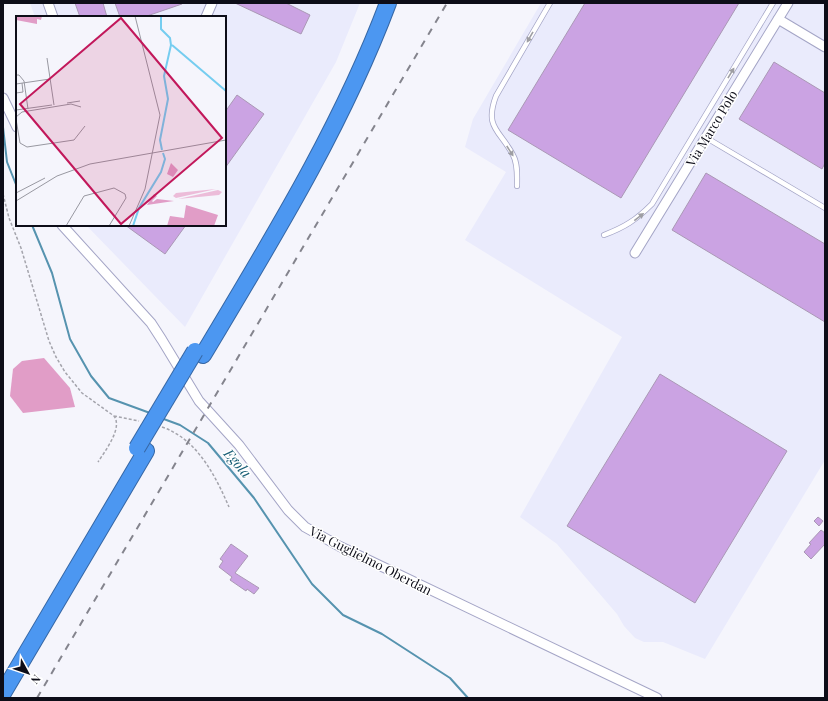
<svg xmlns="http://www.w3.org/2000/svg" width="828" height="701" font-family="'Playfair Display',serif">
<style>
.built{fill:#eaebfc}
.forest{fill:#e19dc7}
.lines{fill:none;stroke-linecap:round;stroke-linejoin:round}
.stream{stroke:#5693af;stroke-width:2}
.building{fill:#cba3e3;stroke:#aa98b5}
.lane-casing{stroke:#a4a5c6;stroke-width:6}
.street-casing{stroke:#a4a5c6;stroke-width:11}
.highway-casing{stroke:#3667a5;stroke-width:18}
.path{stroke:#a4a4ac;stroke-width:1.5;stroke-dasharray:3 2;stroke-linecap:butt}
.lane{stroke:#fff;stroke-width:4.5}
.street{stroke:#fff;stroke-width:9}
.highway{stroke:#4c97f1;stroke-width:16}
.rail{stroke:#84848d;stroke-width:2;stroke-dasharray:7 7;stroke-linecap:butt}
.highway-bridge-casing{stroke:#3667a5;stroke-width:18;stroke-linecap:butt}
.highway-bridge{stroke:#4c97f1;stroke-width:16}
.oneway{fill:#9e9ea3}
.labels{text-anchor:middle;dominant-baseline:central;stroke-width:3;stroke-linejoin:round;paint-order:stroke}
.street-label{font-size:13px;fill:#0d0d18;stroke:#fff}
.water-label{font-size:14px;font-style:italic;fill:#185e76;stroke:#fff}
.inset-river{fill:none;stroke:#75cdf0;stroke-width:2}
.inset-road{fill:none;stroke:#9898a1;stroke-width:1}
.view{fill:#c2185b;fill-opacity:0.15;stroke:#c2185b;stroke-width:2}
.inset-edge{fill:none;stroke:#0d0d18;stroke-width:2}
</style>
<rect width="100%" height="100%" fill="#f5f5fc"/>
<path class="built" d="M30,3H360L336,62L185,327L86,225H225V17H35Z
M541,3H825V460L705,659L663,642H644L635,638L624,626L617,614L557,544L520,517L622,337L465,240L506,172L465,147L473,119Z"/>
<path class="forest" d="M44,358L70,388L75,407L23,413L10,396L13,369L22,361Z"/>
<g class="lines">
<path class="stream" d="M3,127L7,162L17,187
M32,225L52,273L70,339L91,376L109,398L150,413
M161,418L180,425L208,443L254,498L312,584L343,615L382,634L450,678L468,698"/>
</g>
<path class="building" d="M75,3H103L107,17H80Z
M115,3H182V4L144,17H120Z
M235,3H286L310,15L301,34Z
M585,3H739L621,198L508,130Z
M774,62L825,93V163L822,169L739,119Z
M237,95L264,114L225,168V112Z
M706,173L825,244V322L672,230Z
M125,225H186L165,254Z
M660,374L787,451L695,603L567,526Z
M818,517L823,521L819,526L814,521Z
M821,530L825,533V544L811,559L804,552L811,544L809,543Z
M231,544L248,556L235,573L259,588L254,594L247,589L246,591L230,580L232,577L219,567L223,561L220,559Z"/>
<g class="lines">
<defs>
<path id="lane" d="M705,137L825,208
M517,186C517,176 518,164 513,155C500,130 484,128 496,96L550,3
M604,235C625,227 636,220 652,204L773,3"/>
<path id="street" d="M48,3L53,17
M206,17L212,3
M778,19L825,47
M3,98L17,127
M62,225L151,323L162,340L199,401L239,445L288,510L305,527L339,546L657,698
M635,253L788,3"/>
<path id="highway" d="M203,355C271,241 341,128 388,3
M3,693L146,451"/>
</defs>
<use href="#lane" class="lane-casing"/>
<use href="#street" class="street-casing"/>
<use href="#highway" class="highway-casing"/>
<path class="path" d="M3,194L9,218L21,248L49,341L56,357L65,372L82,393L114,416C123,428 105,451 98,462
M114,416L139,421
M162,427C197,439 215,475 229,507"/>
<use href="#lane" class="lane"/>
<use href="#street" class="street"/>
<use href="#highway" class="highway"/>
<path class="rail" d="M37,698L447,3"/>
<defs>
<path id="highway-bridge" d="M137,448L195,351"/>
</defs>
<use href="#highway-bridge" class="highway-bridge-casing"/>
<use href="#highway-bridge" class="highway-bridge"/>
</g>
<defs><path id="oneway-solid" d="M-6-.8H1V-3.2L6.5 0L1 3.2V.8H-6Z"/></defs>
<g class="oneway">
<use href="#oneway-solid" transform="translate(530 37) rotate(120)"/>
<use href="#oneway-solid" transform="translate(731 73) rotate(-59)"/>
<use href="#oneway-solid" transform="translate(510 151) rotate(57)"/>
<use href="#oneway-solid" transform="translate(639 217) rotate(-38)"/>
</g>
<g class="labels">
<g class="street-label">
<text transform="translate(711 128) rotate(-59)">Via Marco Polo</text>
<text transform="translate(371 560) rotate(27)">Via Guglielmo Oberdan</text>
</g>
<g class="water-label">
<text transform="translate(238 463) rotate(49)">Egola</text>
</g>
</g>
<g transform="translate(16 16)">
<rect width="210" height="210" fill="#f5f5fc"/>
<path d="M200,173L160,182L157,180L160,177ZM202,174L206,176L203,179L162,183Z" fill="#ecbcd9"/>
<path d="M0,0H26L25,4L21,3V8L0,4ZM155,147L162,154L157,161L151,158ZM138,178L141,180L136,185L137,186L141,183L158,185L131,189ZM170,189L202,199L198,210H151L154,200L168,202Z" fill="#e19dc7"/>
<path class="inset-river" d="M145,0V13L154,22L155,29L148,60L152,83L144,124L146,134M156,29L210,75M117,210L123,192L145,156L149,143L147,137"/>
<path class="inset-road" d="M31,42L38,89M0,59H3L8,65L12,93M0,68L34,63M0,77L7,76L6,67M51,87L64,85M0,94L36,89M0,101L6,96L55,88L65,91M0,103L4,127L11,131L58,124L69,110M0,177L29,162M0,185L41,160L74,148L210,124M50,210L68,180L98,172L109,178L110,182L93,210M113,210L129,173L144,99L119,0"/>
<path class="view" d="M105,2L206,122L105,208L4,88Z"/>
<rect width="210" height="210" class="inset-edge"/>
</g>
<rect width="828" height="701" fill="none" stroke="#0d0d18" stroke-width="8"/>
<g transform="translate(28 673) rotate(130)" stroke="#ffffff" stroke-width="3" paint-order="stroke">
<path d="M0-3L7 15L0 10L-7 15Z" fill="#0d0d18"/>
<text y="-6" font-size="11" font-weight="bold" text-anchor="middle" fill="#0d0d18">N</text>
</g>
</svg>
